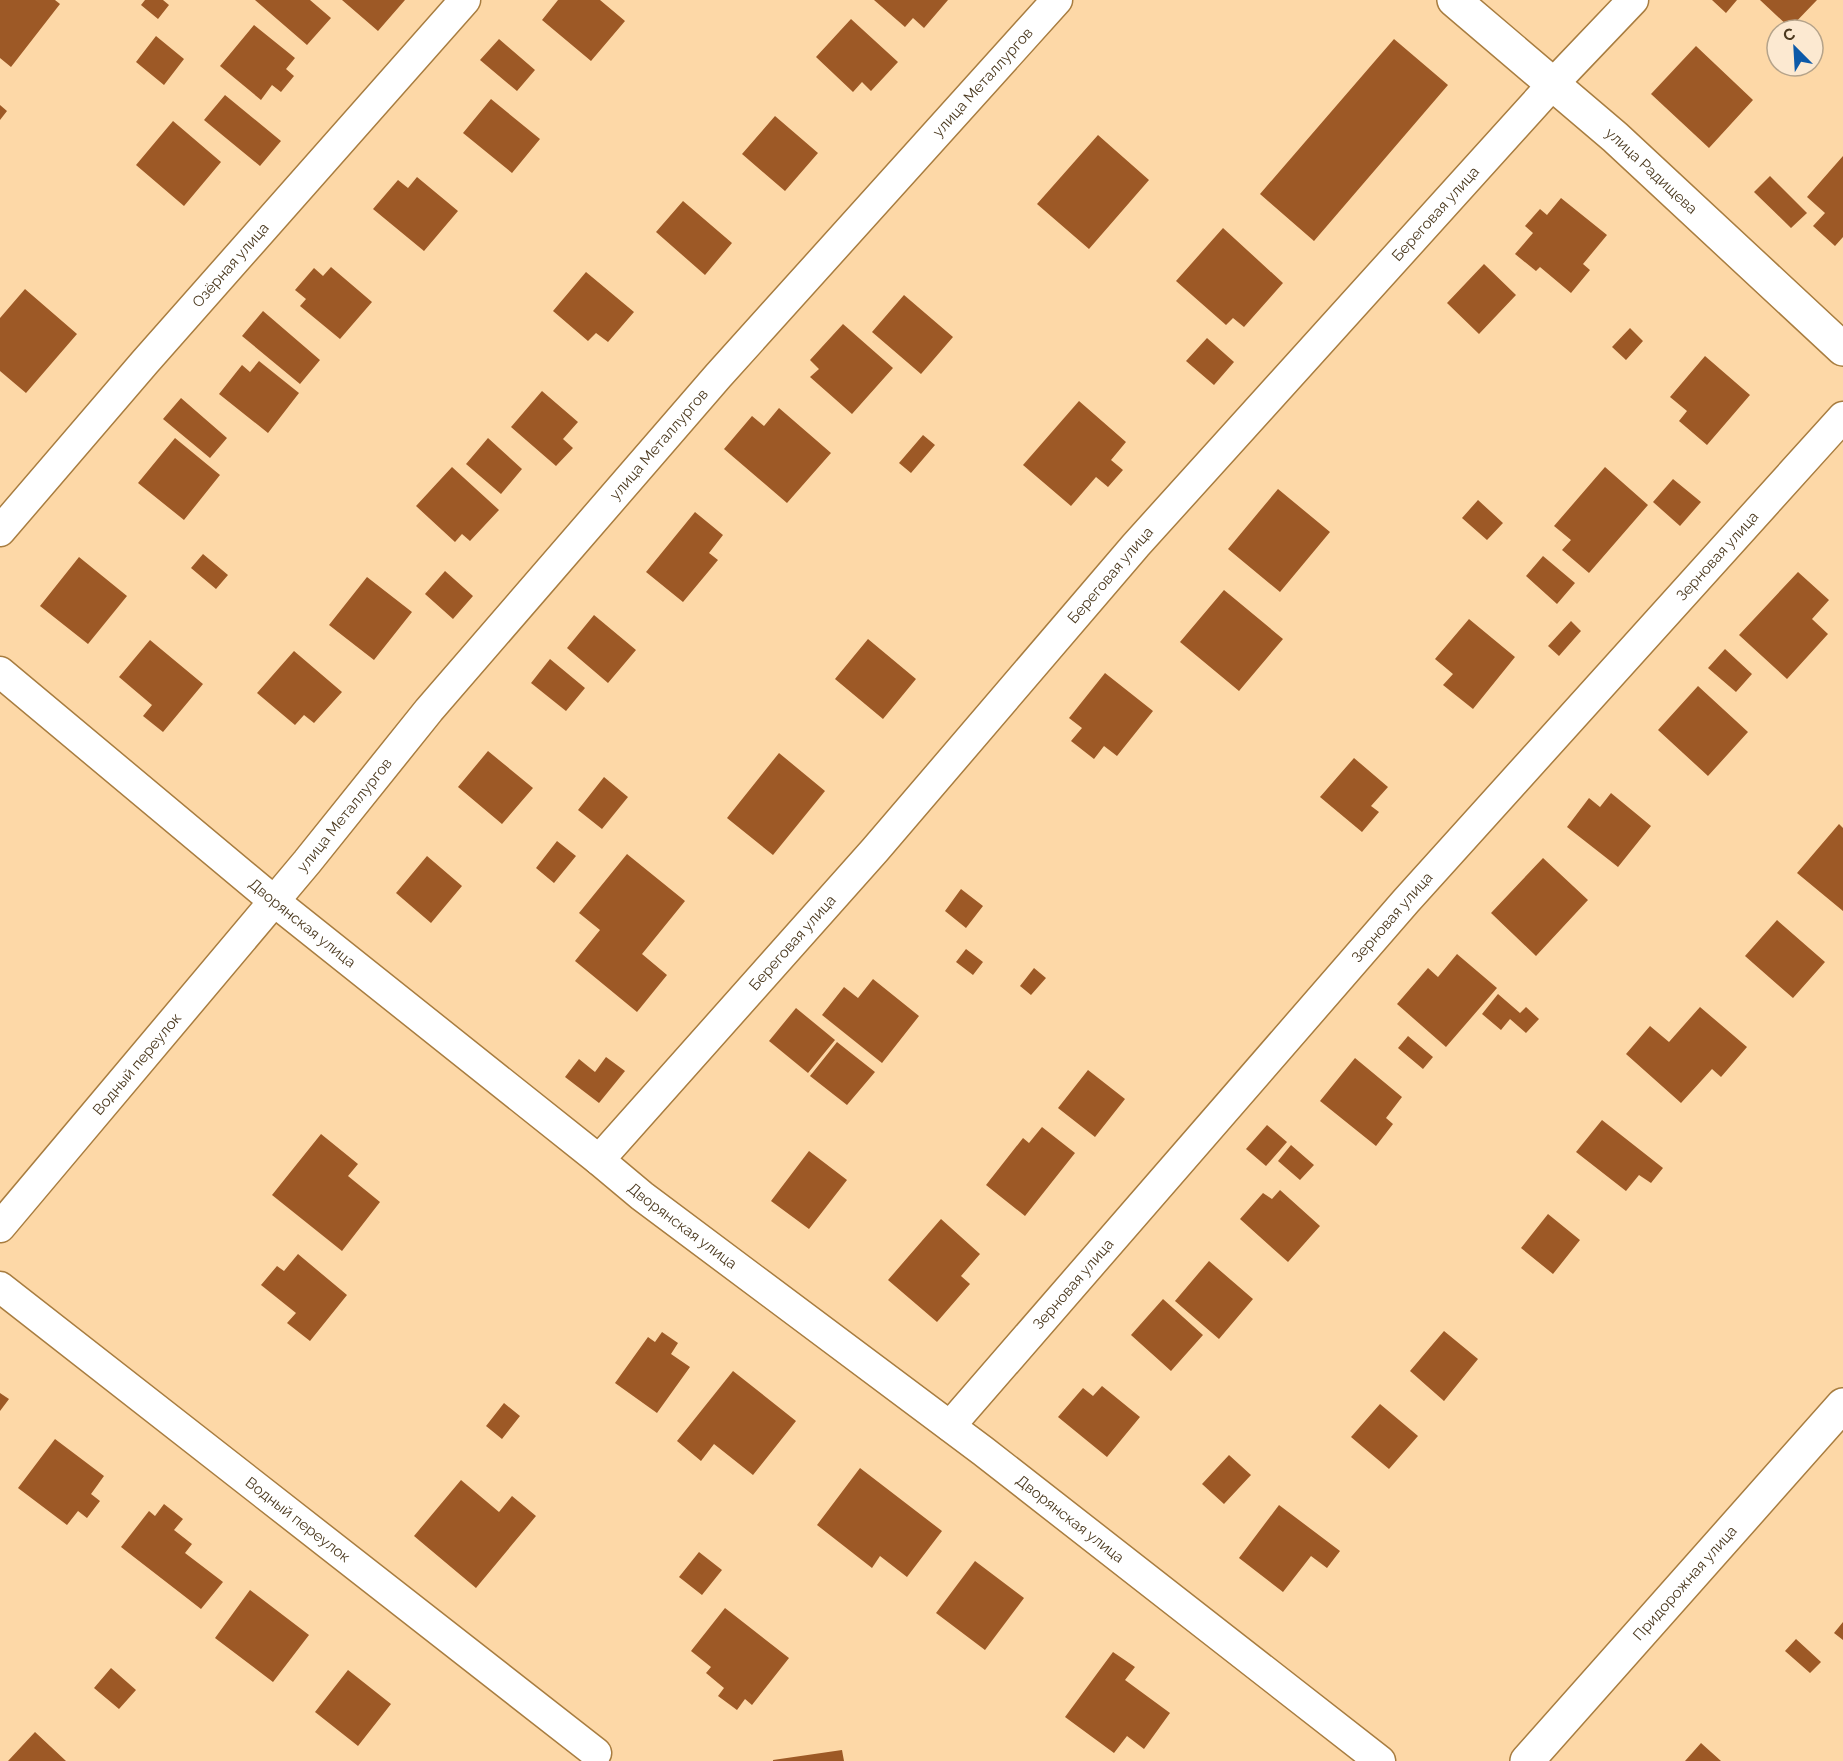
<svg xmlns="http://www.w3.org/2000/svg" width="1843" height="1761" font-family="Raleway,sans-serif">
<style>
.building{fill:#9d5926}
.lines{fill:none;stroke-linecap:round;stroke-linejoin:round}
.street-casing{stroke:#a87d40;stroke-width:33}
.secondary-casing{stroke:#a87d40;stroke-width:36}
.street{stroke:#fff;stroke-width:30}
.secondary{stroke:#fff;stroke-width:33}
.labels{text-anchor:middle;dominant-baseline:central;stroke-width:6;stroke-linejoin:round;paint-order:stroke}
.street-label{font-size:15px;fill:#4b391f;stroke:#fce9d1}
</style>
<rect width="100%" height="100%" fill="#fdd8a7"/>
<path class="building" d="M0,0H55L60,4L11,67L0,58Z
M145,0H163L169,5L158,19L141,5Z
M255,0H310L331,18L307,45Z
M342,0H405L378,31Z
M558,0H600L625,21L591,61L542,20Z
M874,0H948L924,28L913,18L905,27Z
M1712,0H1737L1726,13Z
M1760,0H1817L1790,28Z
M851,19L898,62L871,91L862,82L853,92L816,57Z
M254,25L295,58L286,69L294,76L281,92L272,85L261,100L220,66Z
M156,36L184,59L164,85L136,62Z
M499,39L535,70L517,91L480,60Z
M1394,39L1448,85L1314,241L1260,194Z
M1696,46L1753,100L1709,148L1651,94Z
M225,95L281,141L260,166L204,120Z
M491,99L540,139L512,173L463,133Z
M0,105L7,111L0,120Z
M775,116L818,153L785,191L742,154Z
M173,121L221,162L184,206L136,165Z
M1098,135L1149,180L1089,249L1037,204Z
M1843,156V237L1835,246L1813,226L1825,213L1807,197Z
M1770,176L1807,213L1791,228L1754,192Z
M417,177L458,211L424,251L373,209L398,180L408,188Z
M1561,198L1607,235L1583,264L1590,270L1571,293L1540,267L1536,271L1515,254L1533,233L1525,226L1540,209L1547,215Z
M683,201L732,243L705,275L656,232Z
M1223,228L1283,283L1244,327L1233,318L1226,325L1176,281Z
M1484,264L1516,295L1479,334L1447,303Z
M331,267L372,302L340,339L300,306L306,299L295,290L314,268L323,276Z
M586,272L634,312L608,342L596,333L588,341L553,311Z
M25,289L77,334L26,393L0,371V318Z
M904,295L953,337L921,374L872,332Z
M263,311L320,360L300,384L242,336Z
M843,324L893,368L852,414L810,377L819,369L810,360Z
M1630,328L1643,341L1626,360L1612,347Z
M1207,338L1234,362L1214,385L1186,361Z
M1705,356L1750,395L1707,445L1679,421L1687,411L1670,397Z
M259,361L299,393L268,433L219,394L242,365L250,372Z
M542,391L578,422L563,439L573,448L556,466L511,427Z
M181,398L227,438L210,458L163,419Z
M1079,401L1126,442L1111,460L1123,470L1108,487L1096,477L1071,506L1023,465Z
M779,408L831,453L787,503L724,449L752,416L764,426Z
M923,435L935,445L911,473L899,463Z
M175,438L220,475L184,520L138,483Z
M488,438L522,469L501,494L466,464Z
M452,467L499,510L470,541L462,534L455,542L416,506Z
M1605,467L1648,505L1589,573L1562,550L1571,540L1554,526Z
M1673,479L1701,502L1680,526L1653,502Z
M1278,489L1330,532L1280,592L1228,549Z
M1478,500L1503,523L1487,540L1462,518Z
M695,512L723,535L709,553L718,560L683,602L646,572Z
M203,554L228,575L216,589L191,568Z
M1543,556L1575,583L1557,604L1526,576Z
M79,557L127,596L88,644L40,606Z
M445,571L473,596L453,619L425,594Z
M1798,572L1829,600L1812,619L1828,634L1787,679L1739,635Z
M367,577L412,612L374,660L329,625Z
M1224,590L1283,639L1239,691L1180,642Z
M594,615L636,650L608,683L567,648Z
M1469,619L1515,657L1473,709L1443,685L1453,674L1435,659Z
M1571,621L1581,631L1559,656L1548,646Z
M868,639L916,679L883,719L835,679Z
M150,640L203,684L163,732L143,716L152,705L119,677Z
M1725,649L1752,674L1736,692L1708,668Z
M294,651L342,692L314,723L304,715L295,725L257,693Z
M550,659L585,688L566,711L531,683Z
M1105,673L1153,711L1117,756L1104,746L1094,759L1071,741L1082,728L1069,718Z
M1698,686L1748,732L1708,776L1658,730Z
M488,751L533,788L502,824L458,787Z
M779,753L825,791L773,855L727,818Z
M1354,758L1388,787L1371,806L1379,812L1362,832L1320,797Z
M604,777L628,797L602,829L578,810Z
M1611,793L1651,826L1618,867L1567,827L1589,798L1600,807Z
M1839,824L1843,828V911L1797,873Z
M557,841L576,856L554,883L536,868Z
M627,854L685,901L642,954L667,975L637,1012L575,961L600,930L579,913Z
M427,856L462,886L431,923L396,893Z
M1543,858L1588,900L1536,956L1491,913Z
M961,889L983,906L966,928L945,911Z
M1777,920L1825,962L1793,998L1745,956Z
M966,949L983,962L973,975L956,962Z
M1457,954L1497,988L1446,1047L1397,1004L1428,968L1438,977Z
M1034,968L1046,978L1031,995L1020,986Z
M873,979L919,1016L882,1063L822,1015L844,987L858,998Z
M1498,994L1520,1013L1526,1007L1539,1019L1526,1033L1510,1019L1501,1030L1482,1014Z
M1700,1007L1747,1047L1721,1077L1712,1069L1681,1103L1626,1054L1650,1026L1669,1042Z
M796,1008L835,1040L808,1073L769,1041Z
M1408,1036L1433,1057L1423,1069L1398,1048Z
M837,1042L875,1072L847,1105L810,1076Z
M606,1057L625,1071L599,1103L565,1077L579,1059L595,1072Z
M1355,1058L1402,1097L1386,1118L1393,1124L1376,1146L1320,1101Z
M1088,1070L1125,1099L1095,1137L1058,1108Z
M1602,1120L1663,1168L1651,1183L1639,1175L1626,1191L1576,1152Z
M1267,1125L1287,1142L1266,1166L1246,1149Z
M1042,1127L1075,1153L1025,1216L986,1185L1023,1138L1029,1143Z
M321,1134L358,1164L348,1176L380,1202L342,1251L272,1195Z
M1291,1145L1314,1165L1300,1180L1278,1161Z
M809,1151L847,1180L809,1229L771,1201Z
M1280,1190L1320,1226L1288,1262L1240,1219L1263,1193L1272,1199Z
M1548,1214L1580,1240L1553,1274L1521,1248Z
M941,1219L980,1254L961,1276L970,1284L937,1322L888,1280Z
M298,1254L347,1295L310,1341L287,1323L296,1313L261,1285L277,1266L284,1271Z
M1209,1261L1253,1299L1219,1339L1175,1301Z
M1163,1299L1203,1335L1171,1371L1131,1335Z
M1444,1331L1478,1359L1444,1401L1410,1371Z
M662,1332L678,1343L671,1354L690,1367L657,1413L615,1383L648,1337L655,1342Z
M733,1371L796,1421L753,1475L714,1444L701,1461L677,1441Z
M1102,1386L1140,1417L1107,1457L1058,1417L1083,1388L1093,1396Z
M0,1393L9,1399L0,1411Z
M504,1403L520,1416L502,1439L486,1426Z
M1380,1404L1418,1436L1389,1469L1351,1437Z
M55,1439L104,1476L91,1494L100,1501L87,1518L78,1511L67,1525L18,1488Z
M1229,1455L1251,1475L1224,1504L1202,1484Z
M860,1468L942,1531L907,1577L880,1556L872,1568L817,1525Z
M461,1480L499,1512L512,1496L536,1516L476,1588L414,1536Z
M164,1504L183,1519L174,1530L192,1544L185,1553L223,1582L201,1609L121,1547L149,1511L155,1516Z
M1279,1505L1340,1551L1327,1568L1311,1556L1283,1592L1239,1558Z
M699,1552L722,1570L702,1595L679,1577Z
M975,1561L1024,1598L985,1650L936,1613Z
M250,1590L309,1635L273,1682L215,1638Z
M725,1608L789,1658L752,1705L745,1699L737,1710L718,1696L724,1688L706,1673L711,1667L691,1651Z
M1843,1622V1640L1834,1633Z
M1796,1639L1821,1662L1810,1673L1785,1651Z
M1113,1652L1135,1667L1125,1680L1170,1713L1144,1749L1127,1736L1114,1753L1065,1717Z
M111,1668L136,1690L119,1709L94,1688Z
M348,1670L391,1704L358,1746L315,1712Z
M35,1732L66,1761H8Z
M1701,1743L1721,1761H1685Z
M842,1750L844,1761H773V1760Z"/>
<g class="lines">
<defs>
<g id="street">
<path id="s1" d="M0,531L145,362L465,0"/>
<path id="s2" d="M0,672L274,901L599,1160L642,1196L983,1451L1380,1761"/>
<path id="s3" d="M599,1160L875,850L1136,545L1552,85L1633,0"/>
<path id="s4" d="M0,1227L307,862L429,710L718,376L1057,0"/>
<path id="s5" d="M0,1287L596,1753"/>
<path id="s6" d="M950,1426L1406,901L1843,417"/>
</g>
<g id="secondary">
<path id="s7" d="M1454,0L1615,137L1843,349"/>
<path id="s8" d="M1527,1761L1843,1405"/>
</g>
</defs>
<use href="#street" class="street-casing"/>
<use href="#secondary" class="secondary-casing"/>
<use href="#street" class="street"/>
<use href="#secondary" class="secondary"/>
</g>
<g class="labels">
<g class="street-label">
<text stroke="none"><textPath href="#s4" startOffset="1509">улица Металлургов</textPath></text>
<text stroke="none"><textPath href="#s7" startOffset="261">улица Радищева</textPath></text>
<text stroke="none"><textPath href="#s3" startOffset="1263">Береговая улица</textPath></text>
<text stroke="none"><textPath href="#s1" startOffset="352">Озёрная улица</textPath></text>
<text stroke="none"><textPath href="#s4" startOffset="1023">улица Металлургов</textPath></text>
<text stroke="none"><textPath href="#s6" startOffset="1160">Зерновая улица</textPath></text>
<text stroke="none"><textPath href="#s3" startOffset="777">Береговая улица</textPath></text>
<text stroke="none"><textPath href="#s4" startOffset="537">улица Металлургов</textPath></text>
<text stroke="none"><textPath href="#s6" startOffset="674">Зерновая улица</textPath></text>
<text stroke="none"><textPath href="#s2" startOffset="393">Дворянская улица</textPath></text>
<text stroke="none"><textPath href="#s3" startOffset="291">Береговая улица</textPath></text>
<text stroke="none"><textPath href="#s4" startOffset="213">Водный переулок</textPath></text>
<text stroke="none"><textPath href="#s2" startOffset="879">Дворянская улица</textPath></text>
<text stroke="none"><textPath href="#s6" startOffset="188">Зерновая улица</textPath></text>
<text stroke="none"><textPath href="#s2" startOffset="1365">Дворянская улица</textPath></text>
<text stroke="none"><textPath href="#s5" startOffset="378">Водный переулок</textPath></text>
<text stroke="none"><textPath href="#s8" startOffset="238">Придорожная улица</textPath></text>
</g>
</g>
<g transform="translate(1795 48) rotate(336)"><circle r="28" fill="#fce9d1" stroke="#b5a38a" stroke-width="1.5"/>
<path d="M0-4.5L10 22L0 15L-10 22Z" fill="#0c59a8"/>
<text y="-9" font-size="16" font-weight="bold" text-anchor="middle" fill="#4b391f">С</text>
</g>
</svg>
